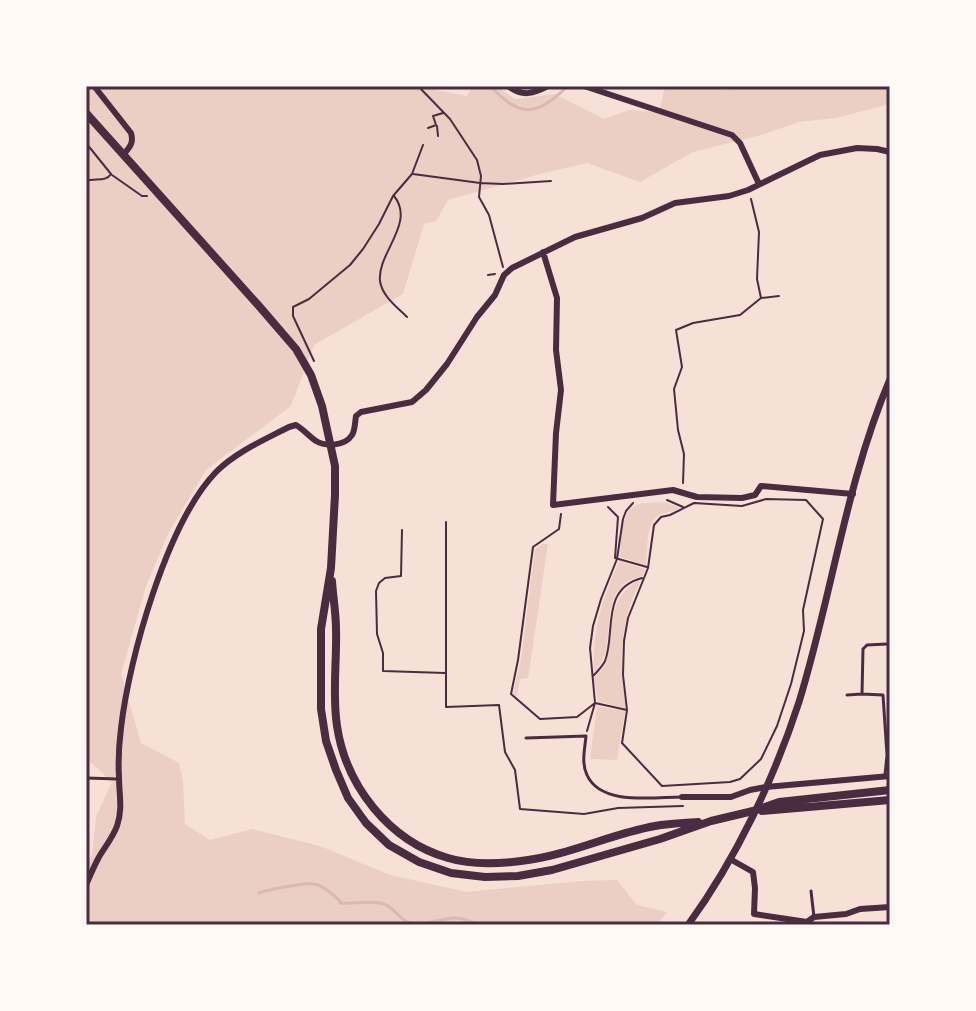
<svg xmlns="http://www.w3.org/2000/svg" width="976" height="1011" font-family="Quicksand,sans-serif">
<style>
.green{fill:#ebcfc5}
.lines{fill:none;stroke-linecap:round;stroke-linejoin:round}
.stream{stroke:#dcb8b0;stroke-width:3}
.path{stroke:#4a2c40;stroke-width:2}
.service{stroke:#4a2c40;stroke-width:3}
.minor{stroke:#4a2c40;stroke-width:6}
.tertiary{stroke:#4a2c40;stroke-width:7}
.secondary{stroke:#4a2c40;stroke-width:8}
.neatline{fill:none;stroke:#4a2c40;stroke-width:3}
</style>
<rect width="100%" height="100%" fill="#f7e1d7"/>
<path class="green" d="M86,86H414L467,96L472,86H497L515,99L555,94L604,119L629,110L659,112L665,86H711L726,90L747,86H890V104L836,118L799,122L758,136L693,152L640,182L587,163L536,175L448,200L436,221L424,224L403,294L314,345L291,406L206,470L169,532L146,586L121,674L141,743L179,763L183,781L185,824L210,840L252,829L320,846L390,875L467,892L579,881L617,880L637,905L667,912L657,925H86V867L92,855L96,817L112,782L89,761L86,762Z
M665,502L680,508C673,511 667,512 661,514C645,521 648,551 646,565L620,557C622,541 620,509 639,504C647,502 657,503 665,502Z
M543,544H548L528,678L520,679L517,696L513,694L521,659L535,549Z
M619,561L646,569L642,576C591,588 622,647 594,672C592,628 602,601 619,561Z
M638,581L640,582C619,622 619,664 626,708L598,702L594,678C598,673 603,669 606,663C608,657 608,649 609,643C612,619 614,592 638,581Z
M597,706L625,711L617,760L590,759Z"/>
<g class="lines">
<path class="stream" d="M490,86C522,119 536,116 568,86
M259,893C267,890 275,889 284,887C315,882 318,880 342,903H340C353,904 374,900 384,904C396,908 400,923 415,924C429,925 444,917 458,918C467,919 474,924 482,925"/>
<path class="path" d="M418,86L450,119L477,160L481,176L479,197L489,215L503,267
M208,87L209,86
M437,126L438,136
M428,128L436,125L433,116L443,113
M86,143L111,174C106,182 96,178 86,181
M413,174L480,183L503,184L551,181
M112,175L142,196H147
M394,196C416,223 377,253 380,281C382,296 397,307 407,317
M751,199L759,232L757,279L761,298
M488,275L495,274
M314,361L293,316V307L309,299L350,265L363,249L379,224L393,196L412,174L423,145
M683,483L684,454L678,430L674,389L682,367L676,330L693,323L740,315L761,298L779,296
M766,499L806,500L823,519L803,610L804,631L791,684L777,726L761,759L740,779L730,782L662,786L622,743L627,710L623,675L624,641L628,618L648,568L654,525L661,517L670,515L694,503L742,506Z
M667,500L683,507
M608,507L618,517L615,558L647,567
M561,514L559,529L533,547L518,660L511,694L540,719L577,717L595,703L627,710
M446,522V707L499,705L505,752L515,770L520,809L584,814L618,808L683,806
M402,530L401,576L385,578L379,583L376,591L377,634L383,653V671L445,673
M593,676C597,672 602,667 605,661C616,633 600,589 642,578
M587,731L595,703L590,648L593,626L601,599L617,559L623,519L626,511L633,503"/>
<path class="service" d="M847,695L862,694
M526,738L586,736C585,748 581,763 587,775C601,806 653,797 682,797
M885,775L887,755L883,695L862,694L863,649L867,645L887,644
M86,778L118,779
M811,891L814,917"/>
<path class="minor" d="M94,86L131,133C134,143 130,147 123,155
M508,86C523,97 532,94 548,86
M584,86L732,135L740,143L759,184
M543,252L557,298L556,350L561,390L556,433L553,505L673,490L697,497L742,498L755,495L761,486L853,494
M682,797H731L750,790L766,787L890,776
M730,859L753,872L755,888L754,914L807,922L814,917L846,914L860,909L890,907
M86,885C90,876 94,866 99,857C105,847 113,837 117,826C123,809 119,794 119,777C118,761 119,744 121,728C129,658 167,523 216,472C236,452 264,440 289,427L296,425C304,430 309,436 316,441C326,447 345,446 352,435C355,431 355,422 356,416L361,412L412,402L426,390L447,364L477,317L495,295L504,275L512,268L575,237L642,218L675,203L729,196L748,190L820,155L857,148L877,149L890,152"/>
<path class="tertiary" d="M688,925C736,859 774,779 799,702C832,595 846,482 890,379"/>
<path class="secondary" d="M86,113L259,306L296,349L311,375L322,406L335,466V495L331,568L321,629V709L326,741L336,770L348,798L366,823L389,845L419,862L451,873L485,877L518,876L552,870L660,839L711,821L753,811L779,802L890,790
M332,581C333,597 336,613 336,629C337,662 332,693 337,726C346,786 389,841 448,858C471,865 498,864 521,861C567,856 610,834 655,826C669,823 684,823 698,822
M762,811L890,800"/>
</g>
<rect width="976" height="1011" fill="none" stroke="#fffaf5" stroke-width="176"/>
<rect x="88" y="88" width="800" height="835" class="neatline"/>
</svg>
